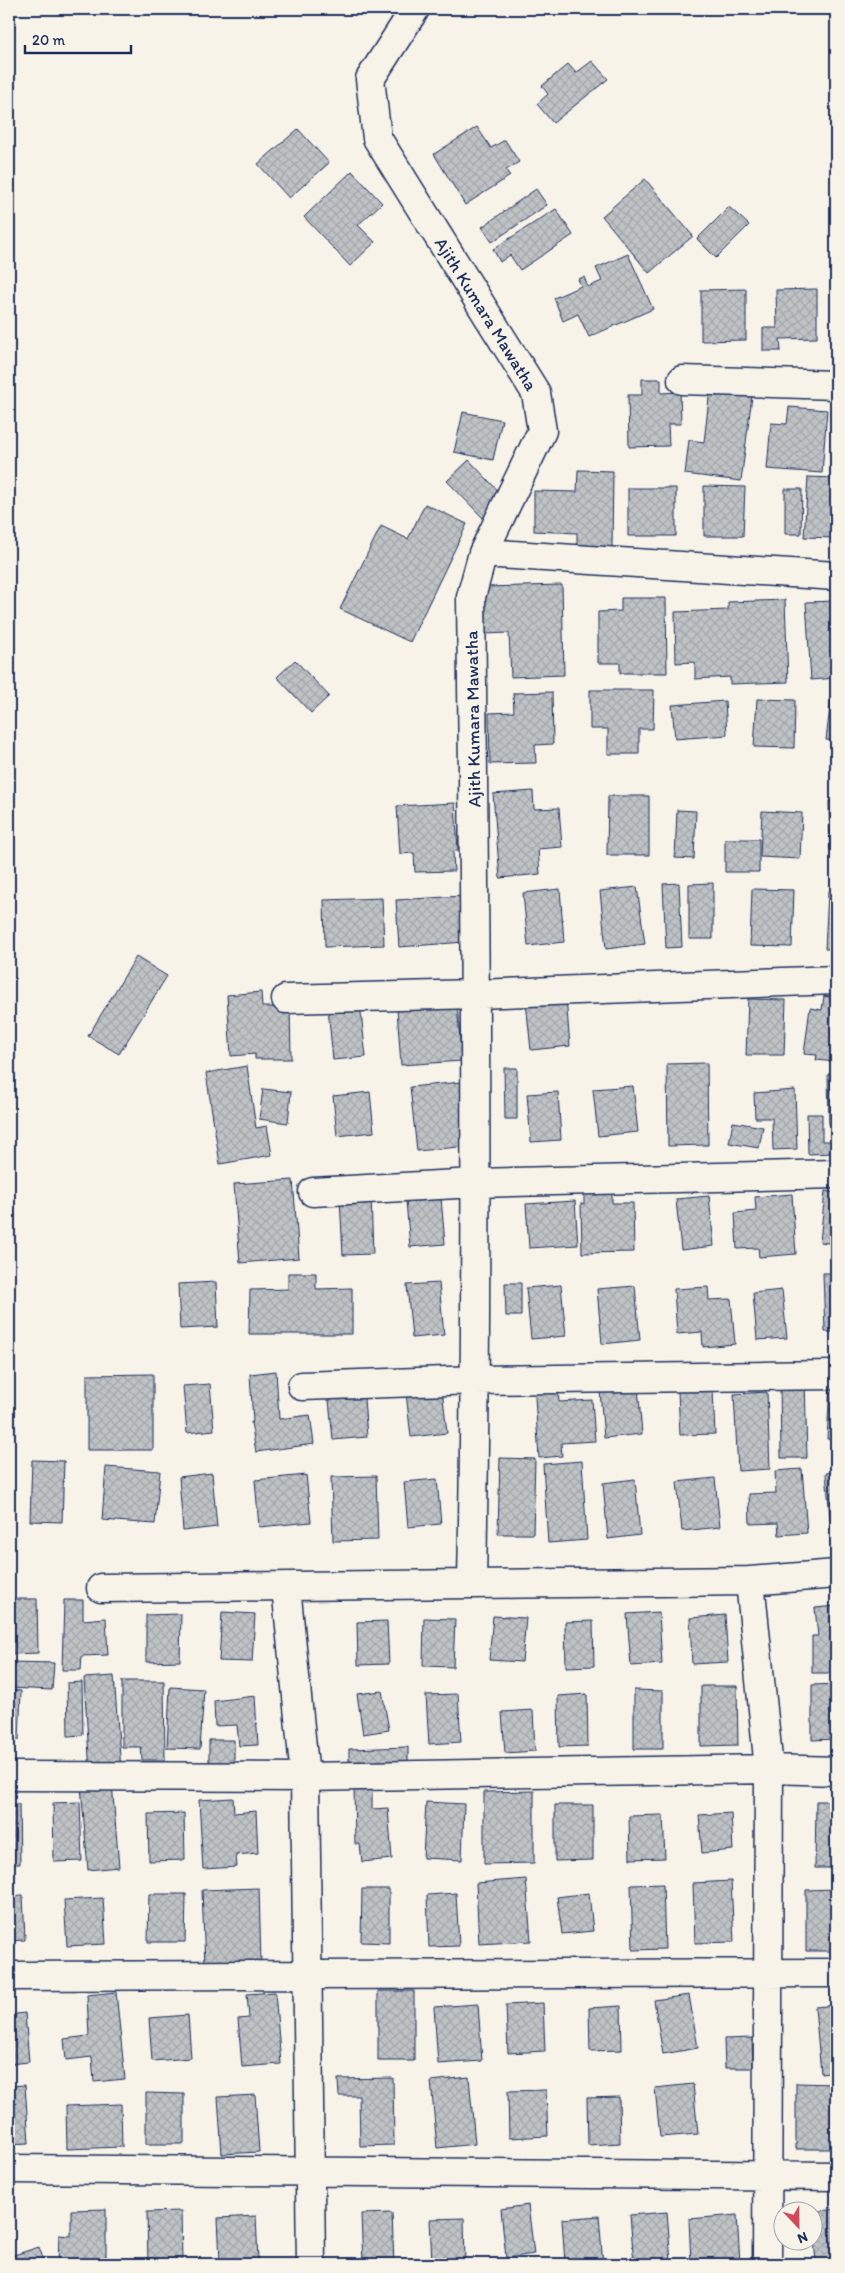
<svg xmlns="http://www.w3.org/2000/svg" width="845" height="2273" font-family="Itim,sans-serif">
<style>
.building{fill:url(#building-cross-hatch);stroke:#1b2f5e}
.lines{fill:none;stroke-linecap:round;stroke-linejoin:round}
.minor-casing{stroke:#1b2f5e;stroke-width:31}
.minor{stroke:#f7f3e8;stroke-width:28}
.labels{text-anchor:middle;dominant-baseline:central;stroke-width:4;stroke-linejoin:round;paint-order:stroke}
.street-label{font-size:18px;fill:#1b2f5e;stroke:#f7f3e8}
</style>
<defs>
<pattern id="building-cross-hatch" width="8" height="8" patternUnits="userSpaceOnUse" patternTransform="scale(1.25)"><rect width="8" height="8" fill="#c0c3c5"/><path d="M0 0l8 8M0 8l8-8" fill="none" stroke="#a4a8ac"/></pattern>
</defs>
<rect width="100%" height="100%" fill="#f7f3e8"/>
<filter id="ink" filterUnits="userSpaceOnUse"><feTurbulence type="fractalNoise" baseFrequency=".02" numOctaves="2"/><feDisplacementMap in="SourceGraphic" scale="10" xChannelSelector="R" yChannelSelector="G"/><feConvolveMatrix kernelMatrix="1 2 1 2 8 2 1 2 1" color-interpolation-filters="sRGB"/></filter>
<g filter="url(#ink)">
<path class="building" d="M592,61L608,79L553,123L537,104L548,94L542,86L568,64L576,73Z
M477,127L491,148L505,140L519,162L506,170L510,176L465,205L434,154Z
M298,129L329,163L289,198L258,164Z
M352,171L382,203L358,225L375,242L350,266L304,217Z
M645,179L693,236L649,273L602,216Z
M536,189L547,205L492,242L482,227Z
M833,191H836V266H834Z
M729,207L749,225L716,258L697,239Z
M556,209L573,235L520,270L510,255L500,262L493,249Z
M628,254L653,309L589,337L578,314L563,321L554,298L581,286L578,279L584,277L588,287L602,281L596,268Z
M746,289V340L701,341V290Z
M817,289V338L780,339L781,351H763V328H777L776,290Z
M642,379H661V393L680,392L681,424H668L669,446L629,447L628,395H642Z
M710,390L752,396L741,481L685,474L689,440L704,442Z
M789,407L827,410L822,473L767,469L771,423L787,424Z
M463,412L502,420L493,460L454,452Z
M469,460L505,498L484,519L447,481Z
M578,470L613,471L612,547L577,546V533L534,531V491L577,492Z
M808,477L836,478L835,538L804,537Z
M704,486L745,487L743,536H704Z
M628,488H676V536H628Z
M785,489H802L801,534H785Z
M425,504L467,524L410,642L340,609L381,526L408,539Z
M562,585L564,675L511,677L509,633L485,634L484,587Z
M621,598H666L667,673H620V663H598V612L621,611Z
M785,600L788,682L730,684V677L695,679V662L676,663L675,612L728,610V602Z
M836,601V678L811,680L806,602Z
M295,660L329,696L311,713L277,677Z
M590,690H654L653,729H639V754H608V729H590Z
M552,692L553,744L535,745L536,763L490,764L489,713L514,712L513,693Z
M757,699L795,700L794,748L754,747Z
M831,699L836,700V741L826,740Z
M725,701L727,735L675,739L672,705Z
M533,791L534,809L559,808L562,847L538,849L540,874L500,878L493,794Z
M608,796H649V855H607Z
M829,801H836V850H830Z
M455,803L458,851H453L454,871L415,872L414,853L400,854L397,806Z
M677,810L696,811L694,859L675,858Z
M762,811L802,813L800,859L760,857Z
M725,839H759V872H725Z
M679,883L682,947L666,948L663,884Z
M713,883V939H689V884Z
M637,887L645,944L606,949L600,891Z
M560,889L564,942L528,946L523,893Z
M752,889L794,890L792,947L750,946Z
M828,892L836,893V949H825Z
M462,896L465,942L399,947L396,900Z
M382,898L384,945L325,947L324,900Z
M136,957L167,976L119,1054L88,1036Z
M261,992L262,1007H290L291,1059H255V1054L231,1056L227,995Z
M824,996L836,998L835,1062L816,1060L817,1055L804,1054L810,1008L822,1010Z
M566,998L570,1046L531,1050L526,1002Z
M748,999L786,1000L784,1055H746Z
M360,1004L366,1057L333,1060L328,1008Z
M457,1005L462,1061L401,1065L397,1009Z
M707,1063L708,1145L668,1146L667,1064Z
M247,1066L256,1128L267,1126L272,1155L220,1164L206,1073Z
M504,1068H517V1119H505Z
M836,1073V1124H829L828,1074Z
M462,1082L469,1146L417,1151L410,1087Z
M633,1086L638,1132L598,1136L593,1089Z
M263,1089L291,1092L288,1123L259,1119Z
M795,1090L797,1149L773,1150L772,1118H755L754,1093Z
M370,1092L374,1132L337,1136L333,1096Z
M558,1092L561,1140L531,1142L527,1094Z
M807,1114H822V1141H834V1153L808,1154Z
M733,1122L763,1127L759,1148L729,1143Z
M293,1180L299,1258L240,1263L234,1184Z
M584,1187H612V1203H633L634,1252L582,1253L581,1203L584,1204Z
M825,1191L836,1193V1244L820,1242Z
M792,1194L796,1254L759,1257L758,1248L737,1249L735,1213L756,1211L755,1197Z
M371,1196L373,1254L343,1255L340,1198Z
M709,1196L714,1246L681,1250L676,1199Z
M441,1198L445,1244L410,1247L406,1201Z
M575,1201L578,1245L529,1248L526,1204Z
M288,1273H316V1289L352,1288V1334H249L250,1290L288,1289Z
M823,1273H836V1332H825Z
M216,1282L218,1327L180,1329L178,1284Z
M439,1283L444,1335L412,1338L407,1285Z
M505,1283H521V1316H506Z
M561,1285L566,1336L531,1339L526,1288Z
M635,1286L640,1340L602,1344L597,1289Z
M708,1287L709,1300L731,1299L735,1344L703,1347L702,1332L677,1334L674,1289Z
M782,1290L787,1338L757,1340L753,1293Z
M276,1371L279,1419L310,1415L314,1444L256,1452L251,1422H253L250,1374Z
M153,1374V1450H87V1375Z
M557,1380L559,1402L592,1400L595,1441L561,1443L562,1456L539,1458L534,1382Z
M805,1380L807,1458H781L780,1381Z
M210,1384L214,1430L187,1433L183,1386Z
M830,1385H836V1440L827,1439Z
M363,1386L367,1437L333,1440L328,1390Z
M638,1387L642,1434L604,1438L600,1391Z
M442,1389L447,1433L411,1437L406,1393Z
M713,1390L715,1434L680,1435L678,1391Z
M767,1392L770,1469L738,1471L734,1394Z
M500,1458L535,1459L533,1534H498Z
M32,1460L64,1461L62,1522L30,1521Z
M582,1461L587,1540L548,1543L543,1464Z
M106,1467L160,1471L155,1524L102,1520Z
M802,1469L807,1533L779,1535L778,1523L750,1524L749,1494L776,1493L775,1471Z
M836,1472V1528L831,1529L826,1473Z
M212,1473L217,1527L183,1531L179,1477Z
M306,1475L311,1522L259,1527L255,1480Z
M376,1476L378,1540L333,1541L331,1477Z
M715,1478L720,1527L682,1531L677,1482Z
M437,1479L441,1524L408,1527L404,1482Z
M635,1479L640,1535L608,1539L603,1483Z
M12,1599H37L38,1653L13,1654Z
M64,1600H83V1620L106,1618L108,1655L82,1656L81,1670H62Z
M836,1606V1673H812V1636H818L815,1608Z
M222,1612L255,1614L252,1662L219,1661Z
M659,1612L662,1664L631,1666L627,1614Z
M181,1614L180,1661L146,1662V1615Z
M725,1615L728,1662L692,1664L690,1618Z
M493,1616L526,1618L522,1662L489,1660Z
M424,1618L455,1619L453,1667L423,1666Z
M387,1621L389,1664L358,1665L357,1622Z
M593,1621L594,1666L566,1667L565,1622Z
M9,1662L54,1663L52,1690L9,1688Z
M114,1676L121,1770L90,1772L84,1678Z
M122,1681H164L165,1760H142L141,1747H122Z
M82,1682L83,1735L68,1736L67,1683Z
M836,1684V1739L812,1740V1685Z
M701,1686H737L738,1745L701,1746Z
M170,1687L204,1689L200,1749L167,1748Z
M9,1690L21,1691L19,1740H9Z
M634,1690L663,1691V1749H634Z
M382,1691L389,1730L363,1734L357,1694Z
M458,1694L461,1742L429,1744L426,1695Z
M587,1694L588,1746L559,1747L558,1696Z
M255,1696L258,1745L239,1746L237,1725L215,1726L214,1701Z
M533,1710L535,1751L505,1753L502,1712Z
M209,1740H234V1771H209Z
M408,1747V1768L349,1770V1749Z
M112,1783L119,1867L88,1870L81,1786Z
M354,1786H372V1809L388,1808L392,1859L362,1862L360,1844H355Z
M534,1791V1863L484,1864V1792Z
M233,1798L234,1813L256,1811L258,1853L236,1855L237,1867L203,1869L199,1800Z
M816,1801H836V1868H815Z
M80,1802L82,1861L54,1862L53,1803Z
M426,1802L464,1804L462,1860L423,1858Z
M9,1804H19L20,1864H9Z
M555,1805H593V1860L555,1861Z
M184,1813L185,1860L149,1861L148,1814Z
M731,1813L733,1850L702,1853L699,1815Z
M663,1815L665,1858L630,1859L629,1816Z
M526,1879L531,1941L479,1944L476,1883Z
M731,1881L734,1942L695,1943L693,1883Z
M663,1884L665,1949L633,1950L631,1885Z
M259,1888L261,1964L205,1966L202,1890Z
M362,1889H389V1943L361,1942Z
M836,1889V1951H806V1890Z
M456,1893L459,1946L429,1947L427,1895Z
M589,1893L593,1931L562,1934L557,1897Z
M149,1894H186L185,1942H148Z
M23,1895L25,1940L9,1941V1896Z
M103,1898L106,1944L67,1946L64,1900Z
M378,1991H414V2061H378Z
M116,1992L125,2079L94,2082L92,2057L66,2060L64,2039L89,2036L87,1995Z
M275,1992L281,2064L242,2067L238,2019L249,2018L247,1994Z
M689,1995L698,2048L663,2054L654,2000Z
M543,2003L545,2051L508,2053L506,2005Z
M478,2004L482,2061L438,2064L434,2007Z
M836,2005V2071L821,2073L815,2007Z
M621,2006L622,2050L590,2051L589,2008Z
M25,2013L29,2062L9,2064V2015Z
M188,2015L191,2058L152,2061L149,2018Z
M752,2038L753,2068H725L724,2039Z
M469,2077L475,2144L437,2148L431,2081Z
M393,2078L394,2145L360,2146L359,2096H339L338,2079Z
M796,2083L836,2084V2149H796Z
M693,2084L698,2134L660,2137L655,2088Z
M25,2085L29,2143L9,2144V2086Z
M546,2090L548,2136L509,2138L508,2091Z
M146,2093L184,2094V2144H146Z
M255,2095L259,2152L222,2154L218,2097Z
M619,2097L620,2143L588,2145L587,2098Z
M121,2104L122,2147L67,2149L66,2106Z
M528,2205L534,2254L506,2258L501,2209Z
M106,2209V2262L58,2264L59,2235L71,2236V2210Z
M836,2209V2263L816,2264L812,2212Z
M181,2211L182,2263L148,2264L147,2212Z
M667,2212L671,2261L634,2264L630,2215Z
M392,2213L394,2264H363L361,2214Z
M737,2215L740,2264H691L689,2219Z
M256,2216L258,2260L220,2262L218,2218Z
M599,2216L603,2264H565L562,2219Z
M464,2218L465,2264H432L430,2219Z
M39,2247L45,2264H13L11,2256Z"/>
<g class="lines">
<defs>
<path id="minor" d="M415,9L370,79L377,138L536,393L542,431L483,553L471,597C475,926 478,1254 472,1583
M682,380L836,385
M483,553L836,576
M286,999L476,994L836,980
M313,1192L475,1183L836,1174
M302,1386L476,1380L836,1375
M750,1581L769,1769L767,2264
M286,1587L305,1777L311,2264
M101,1588L750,1581L836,1574
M9,1776L305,1777L769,1769L836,1771
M9,1976L836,1973
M9,2169L836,2176"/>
</defs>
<use href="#minor" class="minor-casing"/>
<use href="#minor" class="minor"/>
</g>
</g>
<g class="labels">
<g class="street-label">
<text transform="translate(486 314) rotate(58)">Ajith Kumara Mawatha</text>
<text transform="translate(473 719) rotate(-91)">Ajith Kumara Mawatha</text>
</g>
</g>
<rect width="845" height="2273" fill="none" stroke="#f7f3e8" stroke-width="30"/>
<rect x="15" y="15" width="815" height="2243" fill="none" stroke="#1b2f5e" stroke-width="2" filter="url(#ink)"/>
<g transform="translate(798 2226) rotate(158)"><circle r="24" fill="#f7f3e8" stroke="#9fa5b1"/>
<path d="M0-4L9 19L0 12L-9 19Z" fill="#d1495b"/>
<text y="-8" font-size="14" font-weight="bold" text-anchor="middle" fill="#1b2f5e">N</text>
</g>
<path d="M25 45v8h106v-8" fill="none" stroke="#1b2f5e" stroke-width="2.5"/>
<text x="32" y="45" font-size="15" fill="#1b2f5e" stroke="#f7f3e8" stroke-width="4" paint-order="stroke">20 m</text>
</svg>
